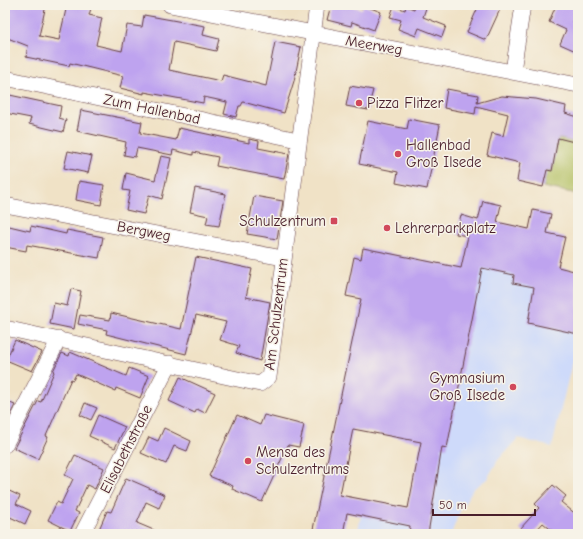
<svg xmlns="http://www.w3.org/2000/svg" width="583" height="539" font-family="'Comic Neue',sans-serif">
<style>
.built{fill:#cedafa}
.green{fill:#b2bf61;stroke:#7e6f46}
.building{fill:#bea3ef;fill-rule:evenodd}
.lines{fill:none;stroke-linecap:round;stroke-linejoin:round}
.minor-casing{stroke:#633c42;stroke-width:16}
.minor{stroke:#fff;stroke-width:15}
.poi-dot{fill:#d1495b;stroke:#f7f3e8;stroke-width:1.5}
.labels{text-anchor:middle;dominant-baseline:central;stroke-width:3;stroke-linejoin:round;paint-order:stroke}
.street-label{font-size:15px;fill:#4a1f2b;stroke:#f7f3e8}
.poi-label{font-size:15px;fill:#4a1f2b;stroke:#f7f3e8;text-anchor:start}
</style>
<rect width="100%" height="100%" fill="#f7f3e8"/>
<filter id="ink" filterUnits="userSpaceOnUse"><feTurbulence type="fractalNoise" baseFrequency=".025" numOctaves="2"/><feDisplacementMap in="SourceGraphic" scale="8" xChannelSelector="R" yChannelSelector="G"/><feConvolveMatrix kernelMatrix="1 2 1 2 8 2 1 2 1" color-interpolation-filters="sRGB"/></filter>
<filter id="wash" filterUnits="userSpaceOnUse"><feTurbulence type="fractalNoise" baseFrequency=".012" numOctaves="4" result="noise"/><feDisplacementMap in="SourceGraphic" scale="16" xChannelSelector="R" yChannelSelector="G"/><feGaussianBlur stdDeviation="0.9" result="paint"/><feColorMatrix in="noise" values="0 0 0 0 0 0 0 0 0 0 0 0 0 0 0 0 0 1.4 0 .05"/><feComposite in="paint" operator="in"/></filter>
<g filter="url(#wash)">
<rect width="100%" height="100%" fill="#f0e2c6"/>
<path class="built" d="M482,268L514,275L513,283L535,287L528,323L578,334V337L552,447L518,438L498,460L487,479L473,489L460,511L451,534H429L442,447L447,448Z
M361,516L410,526L409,534H357Z"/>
<path class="green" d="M558,138L577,143L578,140V194L543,187L547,170L552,171Z"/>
<g id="blocks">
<path class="building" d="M5,5H46L39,36L59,40L67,5H92L89,15L102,18L96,45L122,51L127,25L142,27L144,15L205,26L203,35L219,39L216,51L174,42L169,70L221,81L223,75L266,86L275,42L301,47L294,81L284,113L243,102L241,106H239L236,117L224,114L227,102L204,97L203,103L144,92V94L120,88L123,76L70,63L69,66L26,57L28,46L5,37Z
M331,5H346L362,9L363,5L381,12L374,30L352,22L351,26L327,20Z
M415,5H427L423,17L446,26L442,37L419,28L416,36L398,29L401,20L390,17L394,6L405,10L406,6L414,9Z
M479,5H502L486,40L467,32Z
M556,5H578V11L573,22L578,24V52L560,44L566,30L549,22Z
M350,86L373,90L368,110L346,106Z
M447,89L478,95L477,103L502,96L536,99L566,106L565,113L578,117V143L558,138L552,171L547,170L543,187L517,181L520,163L487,155L492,133L503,136L508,114L476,106L475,114L444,108Z
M5,94L61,106L59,118L66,120L63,132L29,124L31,118L5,113Z
M81,110L142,122L140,133L176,140L179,128L249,143V139L259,141L258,148L289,154L284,179L216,166L218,157L193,152V155L173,150L172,155L137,148L135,157L124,155L126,142L77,131Z
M409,119L440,125L427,189L396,183L398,172L359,164L368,121L407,129Z
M68,151L92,156L88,173L64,168Z
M161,156L171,158L162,199L149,195L144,214L126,210L130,191L123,190L126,173L155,180Z
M79,181L104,185L101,205L76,200Z
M195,188L226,194L219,226L206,224L208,216L190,212Z
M254,196L283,201L277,239L247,234Z
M483,201L501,205L497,222L529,229L533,210L551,214L547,233L565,237L558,267L578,272V334L528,323L534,287L513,283L514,275L482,268L447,448L442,447L428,534H409L410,526L347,513L343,534H312L361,299L346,296L354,257L361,259L363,248L461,268L468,236L456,234L461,215L478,220ZM353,429L421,442L408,508L340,495Z
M5,225L30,231L31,226L66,234L67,230L103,237L99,258L27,245L26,251L5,247Z
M196,257L252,269L246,297L270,302L260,361L236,353L239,346L220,340L226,322L196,315L186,354L106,334L107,330L78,324L80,315L110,320L111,313L181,329Z
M71,289L81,291L74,329L50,324L54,303L67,306Z
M15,340L42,352L32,371L6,360Z
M70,352L126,376L129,368L149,376L140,398L116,388L115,391L76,374L73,380L71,379L46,436L48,437L38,459L14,448L38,401L41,402L54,372L53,371L62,353L69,356Z
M180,377L215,393L205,413L197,409L195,413L169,401Z
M5,401L15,405L5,425Z
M85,403L97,408L91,420L80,415Z
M98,415L125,427L115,448L89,436Z
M237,415L260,425L264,415L304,425L299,447L288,445L262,502L232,489L233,486L209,476Z
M164,428L191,441L187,451L174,446L166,464L141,453L149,437L158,441Z
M75,455L104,468L95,489L87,485L75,511L79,513L70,531L48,520L57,502L61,504L73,479L65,475Z
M126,478L165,495L159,508L146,502L137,523L163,534H97L107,511L111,512Z
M553,485L566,496L561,502L578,516V530L575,534H556L543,523L533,534H526L520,529L539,508L535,504Z
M5,489L20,496L16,504L31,511L25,524L10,517L5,528Z"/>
</g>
</g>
<g filter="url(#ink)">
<use href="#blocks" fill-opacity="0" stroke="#633c42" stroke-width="1"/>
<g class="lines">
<defs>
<path id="minor" d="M170,5L578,85
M513,71L523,5
M5,78L298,140
M5,205L283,258
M5,328L260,384L269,377L317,5
M5,445L59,339
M82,534L170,363"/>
</defs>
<use href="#minor" class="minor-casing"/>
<use href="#minor" class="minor"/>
</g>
</g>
<g class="poi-dot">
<circle cx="359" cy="103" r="4"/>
<circle cx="398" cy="154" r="4"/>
<rect x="330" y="217" width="8" height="8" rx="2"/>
<circle cx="387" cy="228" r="4"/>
<circle cx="513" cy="387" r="4"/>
<circle cx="248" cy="461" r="4"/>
</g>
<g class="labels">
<g class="street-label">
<text transform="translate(374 45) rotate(10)">Meerweg</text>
<text transform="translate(152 109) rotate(12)">Zum Hallenbad</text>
<text transform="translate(144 231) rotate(11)">Bergweg</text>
<text transform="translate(276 314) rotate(-83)">Am Schulzentrum</text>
<text transform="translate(126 449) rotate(-63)">Elisabethstraße</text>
</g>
<g class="poi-label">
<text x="367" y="103">Pizza Flitzer</text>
<text x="406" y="145">Hallenbad<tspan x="406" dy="17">Groß Ilsede</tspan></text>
<text x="326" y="221" text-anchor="end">Schulzentrum</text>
<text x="395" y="228">Lehrerparkplatz</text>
<text x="505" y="378" text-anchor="end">Gymnasium<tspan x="505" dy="17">Groß Ilsede</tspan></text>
<text x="256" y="452">Mensa des<tspan x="256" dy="17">Schulzentrums</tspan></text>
</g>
</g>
<rect width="583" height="539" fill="none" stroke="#f7f3e8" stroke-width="20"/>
<path d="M433 509v6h102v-6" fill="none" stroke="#4a1f2b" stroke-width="2"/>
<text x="439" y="509" font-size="12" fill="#4a1f2b" stroke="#f7f3e8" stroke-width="3" paint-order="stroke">50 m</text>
</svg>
